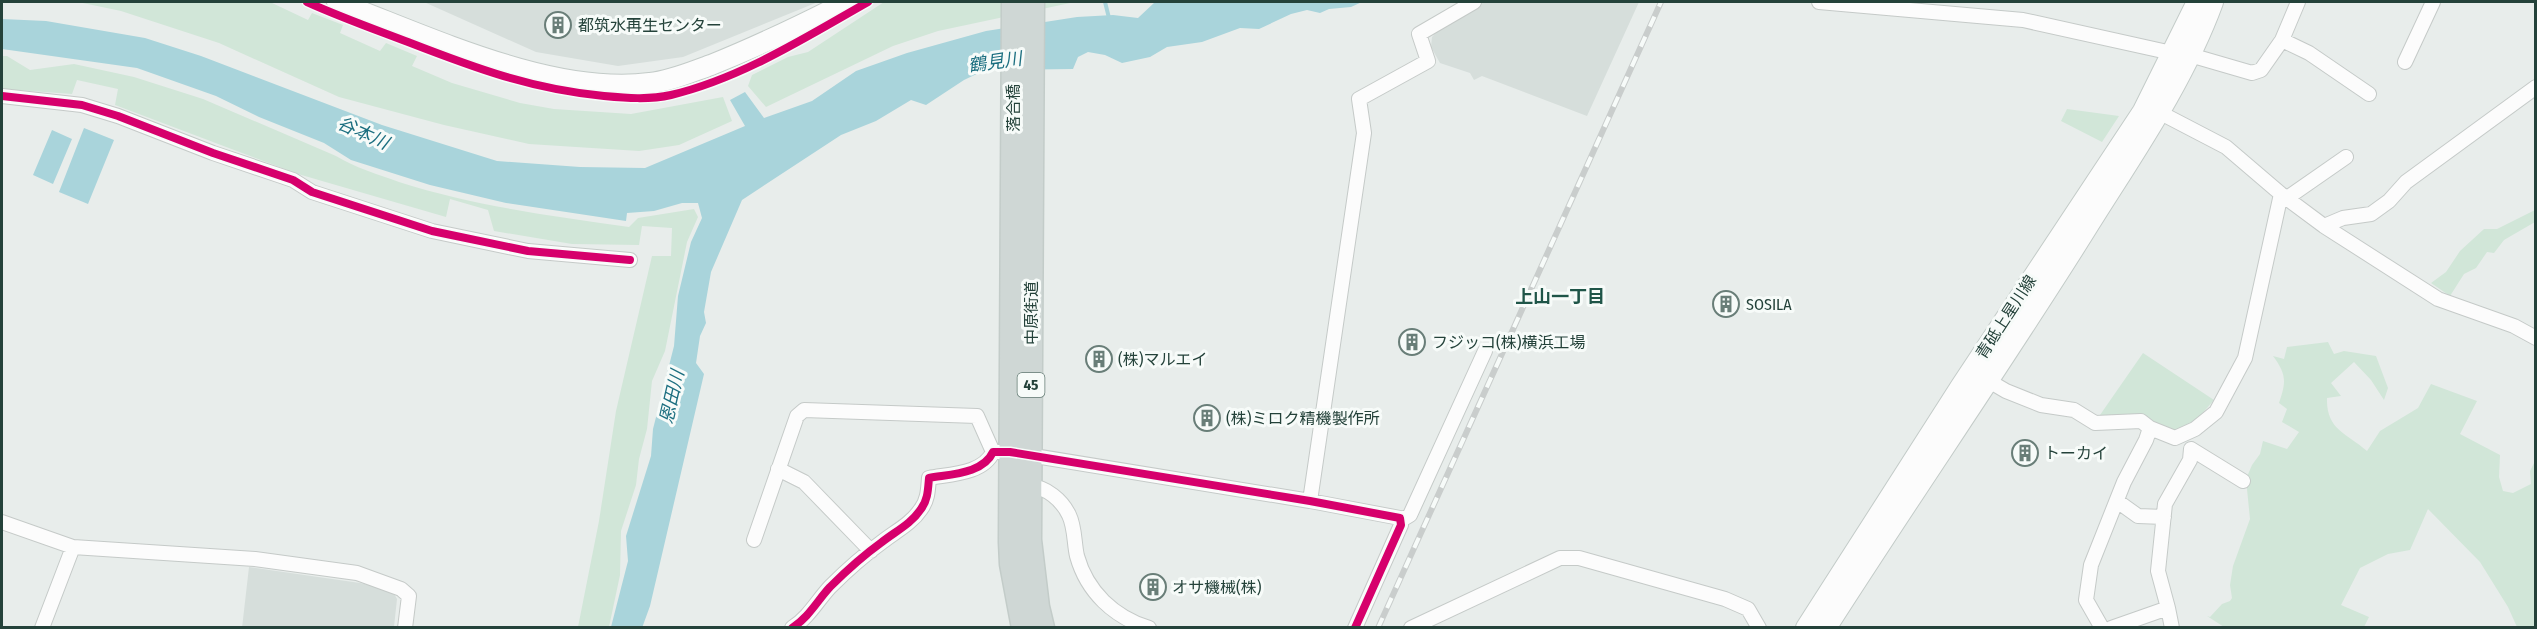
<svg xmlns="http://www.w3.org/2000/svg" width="2537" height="629" font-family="'Fira Sans Condensed','Noto Sans JP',sans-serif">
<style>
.built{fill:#d6dedb}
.green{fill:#d1e6d8}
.water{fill:#a9d4db}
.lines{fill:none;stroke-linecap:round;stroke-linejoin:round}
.stream{stroke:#a9d4db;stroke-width:4}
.street-casing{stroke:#c5cac8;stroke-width:16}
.secondary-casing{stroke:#c3cbc8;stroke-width:22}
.primary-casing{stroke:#c3ccc9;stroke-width:25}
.street{stroke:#fcfcfc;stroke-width:14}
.secondary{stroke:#fcfcfc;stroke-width:20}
.primary{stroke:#cfd7d5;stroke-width:22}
.rail-casing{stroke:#c9cdcc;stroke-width:6}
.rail{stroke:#f7fbf9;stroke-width:4;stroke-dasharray:11;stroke-linecap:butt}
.cycleway-casing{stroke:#f7fbf9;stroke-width:11}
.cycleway{stroke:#d6006c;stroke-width:8}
.labels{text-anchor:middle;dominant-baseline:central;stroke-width:6;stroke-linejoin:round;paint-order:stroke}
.shield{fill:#f7fbf9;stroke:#637a73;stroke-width:1.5}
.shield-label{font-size:15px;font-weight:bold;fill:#24423a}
.poi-label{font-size:16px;fill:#24423a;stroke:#f7fbf9;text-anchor:start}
.street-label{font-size:16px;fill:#24423a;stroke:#f7fbf9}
.water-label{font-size:18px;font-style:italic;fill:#1c6f80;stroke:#f7fbf9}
.neighbourhood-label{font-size:18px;font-weight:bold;fill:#1f5548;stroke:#f7fbf9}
</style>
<rect width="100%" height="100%" fill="#e8edeb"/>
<path class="built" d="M424,2H818L683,57L618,66L536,52Z
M1484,2H1639L1587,116L1482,76L1474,80L1470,73L1440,63L1431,47L1432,37L1439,29Z
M249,567L360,583L392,590L397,599L394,627L242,628Z"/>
<path class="green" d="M78,2H270L308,20L312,13L343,25L340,33L380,51L386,43L417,56L412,66L452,83L520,103L554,109L631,114L723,97L732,121L679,145L639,151L529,144L444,125L339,97L219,43L121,11Z
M884,2H1075L938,31L893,46L766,107L748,86L752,75L788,57L808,52Z
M2,56H7L30,70L74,64L134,77L203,99L336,156C356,168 377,174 399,182C474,206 551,216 629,227L638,218L694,209L698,217L687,242L665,351L652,381L647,429L639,459L636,485L621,531L620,575L609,627H578L599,521L616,411L652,256H671L672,228L642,226L639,245L572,244L494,231L488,210L450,199L446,217L298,174L115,105L118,89L77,80L72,94L2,89Z
M2067,109L2119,116L2102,142L2061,121Z
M2535,210V222L2504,240L2494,253L2487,252L2476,268L2464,274L2450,296L2431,283L2446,272L2460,251L2484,229H2497Z
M2328,342L2334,354L2344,351L2376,356L2388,388L2384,400L2371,380L2354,362L2331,383L2341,396L2327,398C2326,430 2347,433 2367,451L2380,431L2418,408L2431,384L2477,401L2460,434L2500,455L2499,477L2503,491L2513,493L2531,484L2530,471L2535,461V627H2517L2508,607L2480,562L2428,509L2410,550L2388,554L2360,568L2341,605L2369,617L2364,627H2224L2207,616L2210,617L2222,604L2230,601L2232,598L2230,585L2233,566L2250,519L2246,479L2252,465L2260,454L2263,441L2287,449L2299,432L2282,422L2287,409L2279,403C2286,382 2287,375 2273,356L2284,359L2287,347Z
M2143,353L2214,400L2193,424L2178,432L2152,422L2145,415H2100Z"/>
<path class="water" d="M1155,2H1362L1351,7L1329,9L1320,13L1307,10L1291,14L1259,29L1240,28L1202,42L1167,47L1150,57L1122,63L1105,55L1088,52L1078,57L1073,69L985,70L964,80L926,105L911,100L876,121L841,135L742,200L711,272L704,312L706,323L700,336L696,363L704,374L650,606L642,628L611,627L628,561L626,536L651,456L653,429L674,346L678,296L691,242L702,218L698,203H682L654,211L627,213L626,221L506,203L430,185L351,160L324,143L259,117L216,96L137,68L2,49V19L46,21L145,38L201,56L382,125L497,161L580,167L645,168L745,126L730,100L745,92L764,118L812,101L856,71L907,53L986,31L1077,17L1113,15L1138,18Z
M84,128L114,140L88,204L59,192Z
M52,130L72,139L53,184L33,175Z"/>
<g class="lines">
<path class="stream" d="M1105,2L1109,18"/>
<defs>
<path id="street" d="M1819,2L2023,20L2172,53
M2282,40L2298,2
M2190,55L2252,73L2261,70L2282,40L2309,53L2369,94
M2405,62L2433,2
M2,96L82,105L118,116L213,153L293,180L312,192L432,231L528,251L630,260
M2153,109L2226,147L2281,194L2324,226L2343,218L2371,214L2389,201L2406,182L2536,87
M2287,198L2346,157
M2324,226L2438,299L2514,326L2536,338
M1982,377L2006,391L2041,405L2074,410L2095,423L2141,421L2150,428
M778,469L804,482L871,551
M1030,486C1046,487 1062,500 1069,515C1075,527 1074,543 1077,556C1087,592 1114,617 1149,628
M1310,501L1364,133L1359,99L1428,61L1419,34L1474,2
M2117,501L2138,516L2164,517
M1400,521L1410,515L1485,351
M2,522L73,547L255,559L357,573L401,589L409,596L405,628
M754,540L797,416L804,410L977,416L993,452
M2168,608L2172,628
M42,628L73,547
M792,628C809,617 817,601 830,587C846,571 864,555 882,542C896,531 911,524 921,509C928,500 928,489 929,478C950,474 983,474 993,452H1010L1310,501L1400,518L1401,525L1355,628
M1411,628L1560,558H1579L1725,599L1748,609L1759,628
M2102,628L2086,600L2091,565L2124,482L2146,440L2150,428L2175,438L2195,429L2216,412L2245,358L2281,194
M2111,628L2168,608L2158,571L2165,504L2190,460L2191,449L2243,481"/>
<path id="secondary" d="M337,2C428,36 552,96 650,83C671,81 691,72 711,65C758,46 802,25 847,2
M1806,628L1961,386L2143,111L2197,2
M1826,628C1911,495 2001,365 2085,231C2131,157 2183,84 2213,2"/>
<path id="primary" d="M1013,2L1010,542L1011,564L1023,628
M1033,2L1030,540L1038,607L1043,628"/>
</defs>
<use href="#street" class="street-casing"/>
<use href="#secondary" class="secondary-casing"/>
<use href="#primary" class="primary-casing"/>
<use href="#street" class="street"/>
<use href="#secondary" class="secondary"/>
<use href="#primary" class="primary"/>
<defs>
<path id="rail" d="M1378,628L1661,2"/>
</defs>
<use href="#rail" class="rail-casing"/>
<use href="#rail" class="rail"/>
<defs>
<path id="cycleway" d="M307,2C340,17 374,29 408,42C475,68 531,89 604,96C626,98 649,100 671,95C742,78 806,37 868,2
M2,96L82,105L118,116L213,153L293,180L312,192L432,231L528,251L630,260
M792,628C809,617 817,601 830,587C846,571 864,555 882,542C896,531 911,524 921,509C928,500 928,489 929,478C950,474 983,474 993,452H1010L1310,501L1400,518L1401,525L1355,628"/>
</defs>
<use href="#cycleway" class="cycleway-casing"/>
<use href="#cycleway" class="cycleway"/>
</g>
<defs>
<symbol id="building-ring" viewBox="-11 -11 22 22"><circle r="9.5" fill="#f7fbf9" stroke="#697e78" stroke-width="1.5"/><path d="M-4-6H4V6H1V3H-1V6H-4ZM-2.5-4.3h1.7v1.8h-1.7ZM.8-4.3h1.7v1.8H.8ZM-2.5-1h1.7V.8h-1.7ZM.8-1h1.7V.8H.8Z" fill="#697e78"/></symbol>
</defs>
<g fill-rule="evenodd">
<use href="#building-ring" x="543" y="10" width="30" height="30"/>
<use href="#building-ring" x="1711" y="289" width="30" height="30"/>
<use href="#building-ring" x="1397" y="327" width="30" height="30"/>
<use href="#building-ring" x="1084" y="344" width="30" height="30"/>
<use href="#building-ring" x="1192" y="403" width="30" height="30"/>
<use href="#building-ring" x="2010" y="438" width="30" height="30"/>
<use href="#building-ring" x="1138" y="572" width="30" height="30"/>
</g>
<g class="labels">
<rect class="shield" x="1017.5" y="373" width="27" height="24" rx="4.5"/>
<g class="shield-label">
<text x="1031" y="385">45</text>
</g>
<g class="poi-label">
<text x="578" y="25">都筑水再生センター</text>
<text x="1746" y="304">SOSILA</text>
<text x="1432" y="342">フジッコ(株)横浜工場</text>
<text x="1118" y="359">(株)マルエイ</text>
<text x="1226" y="418">(株)ミロク精機製作所</text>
<text x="2044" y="453">トーカイ</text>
<text x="1172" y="587">オサ機械(株)</text>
</g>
<g class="street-label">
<text transform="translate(1013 108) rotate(-90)">落合橋</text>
<text transform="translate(1031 313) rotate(-90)">中原街道</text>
<text transform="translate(2006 317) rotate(-57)">青砥上星川線</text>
</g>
<g class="water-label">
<text transform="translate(995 62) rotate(-8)">鶴見川</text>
<text transform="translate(363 133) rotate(24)">谷本川</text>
<text transform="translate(672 397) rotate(-77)">恩田川</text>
</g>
<g class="neighbourhood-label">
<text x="1560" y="297">上山一丁目</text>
</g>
</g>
<rect width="2537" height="629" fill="none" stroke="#24423a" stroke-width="6"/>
</svg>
